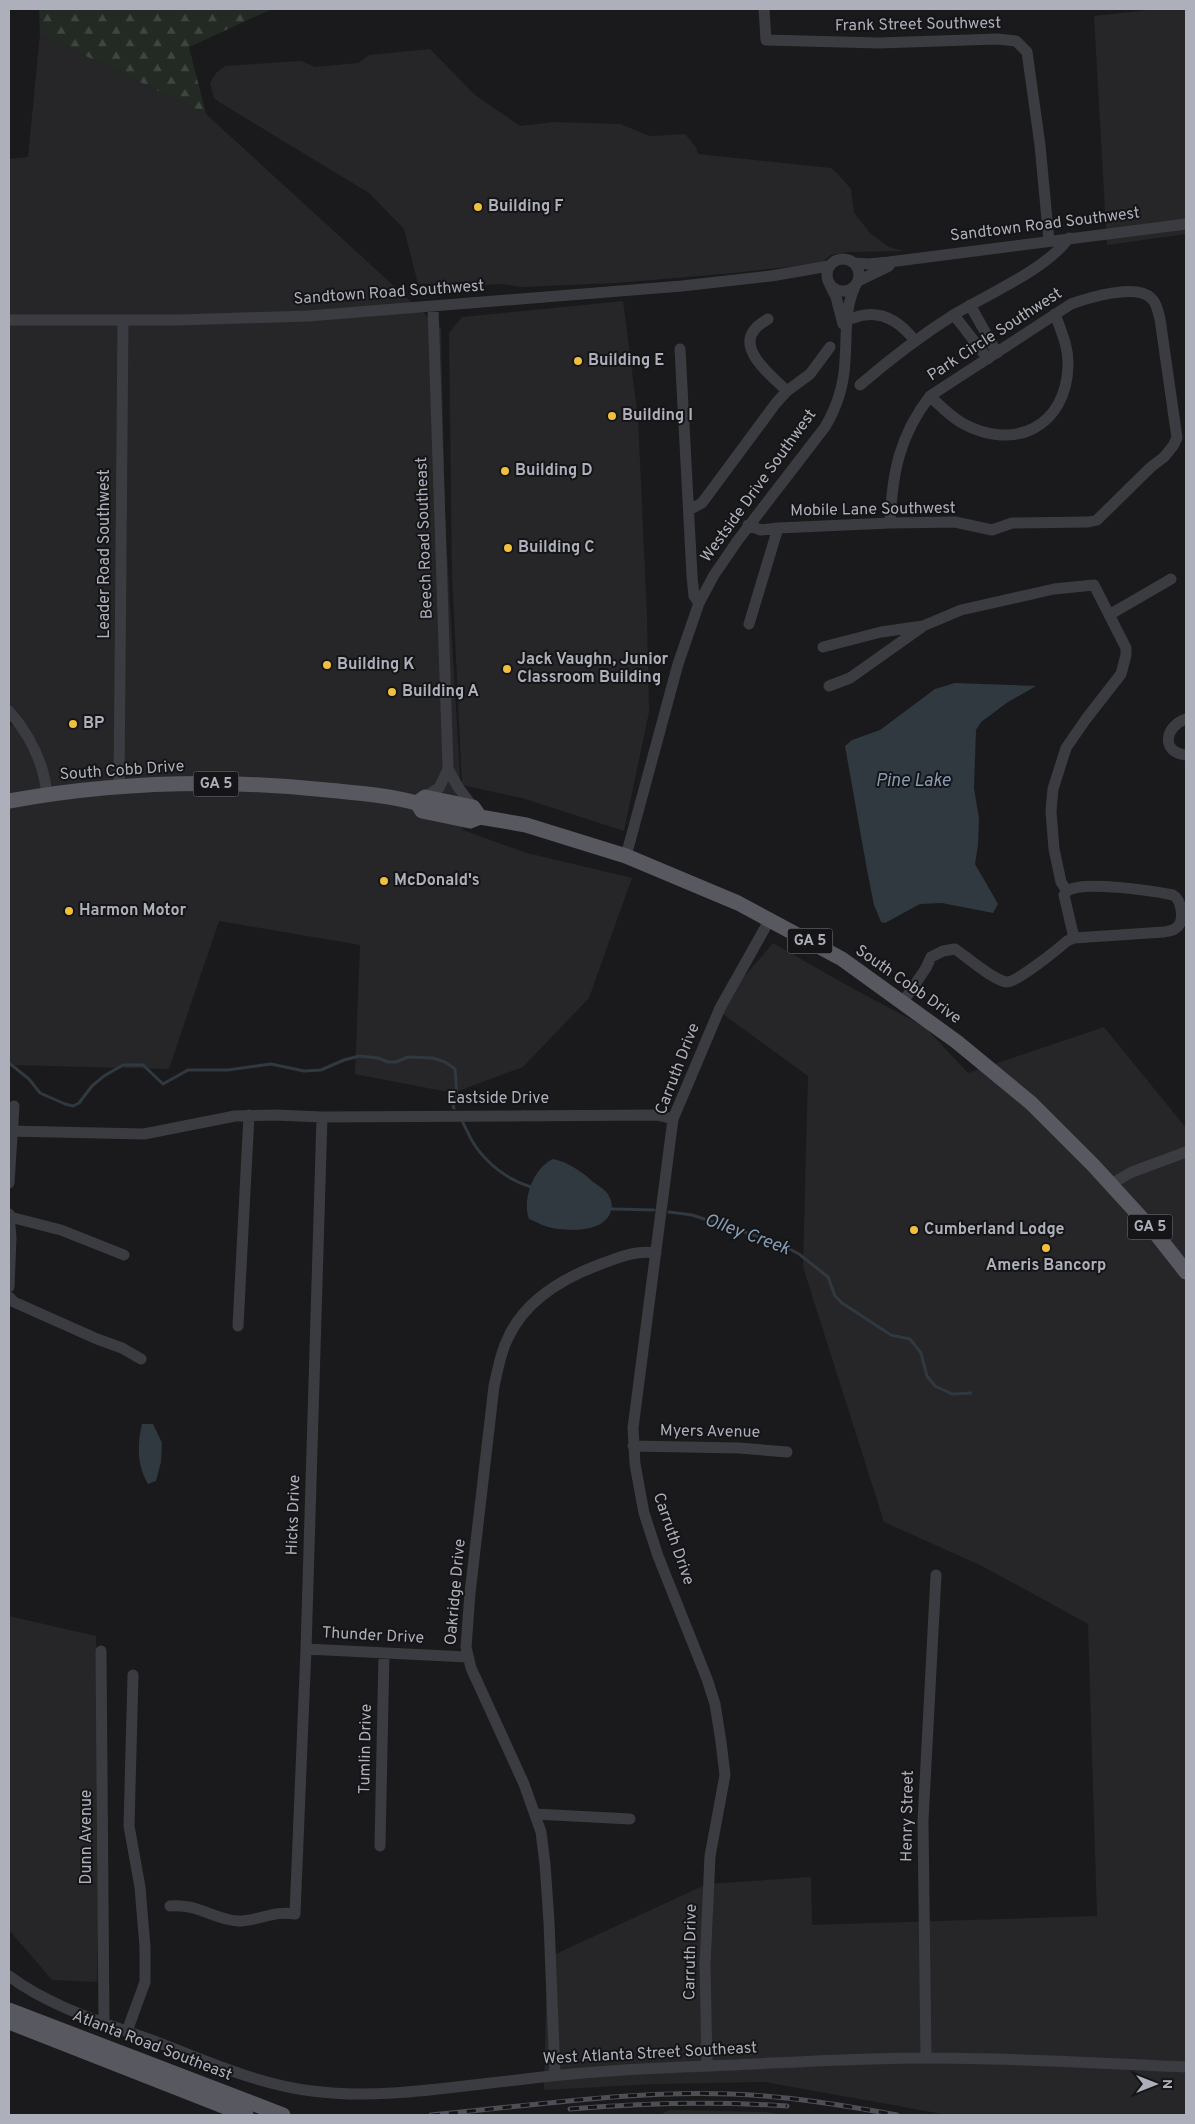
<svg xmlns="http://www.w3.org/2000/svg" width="1195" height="2124" font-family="Overpass,sans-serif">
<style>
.built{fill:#262629}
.forest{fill:url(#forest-firs)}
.water{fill:#303840}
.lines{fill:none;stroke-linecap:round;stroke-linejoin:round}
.stream{stroke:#303840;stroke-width:3}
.minor{stroke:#3b3c41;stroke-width:11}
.major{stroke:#575860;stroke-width:15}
.rail-casing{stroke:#4e4f56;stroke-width:5}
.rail{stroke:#151517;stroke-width:3;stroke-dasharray:9;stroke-linecap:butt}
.poi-dot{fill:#f0bf3e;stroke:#151517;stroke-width:2}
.labels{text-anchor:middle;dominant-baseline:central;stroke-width:4;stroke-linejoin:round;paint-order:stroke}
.shield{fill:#151517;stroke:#7f828a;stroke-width:1}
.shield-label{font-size:15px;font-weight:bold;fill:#adb0bb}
.street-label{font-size:16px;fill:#adb0bb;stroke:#151517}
.poi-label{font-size:16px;font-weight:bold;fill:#adb0bb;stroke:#151517;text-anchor:start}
.water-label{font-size:18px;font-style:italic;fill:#859cb5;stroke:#151517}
</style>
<defs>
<pattern id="forest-firs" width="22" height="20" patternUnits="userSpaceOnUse" patternTransform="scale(1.25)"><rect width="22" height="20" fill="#222a23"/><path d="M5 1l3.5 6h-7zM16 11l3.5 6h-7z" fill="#3f4641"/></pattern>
</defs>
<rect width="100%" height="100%" fill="#1a1a1c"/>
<path class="built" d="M1158,9H1186V234L1107,245L1094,16Z
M40,34L206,114L441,329L445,516L463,830L527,853L632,878L589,998L523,1067L453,1093L355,1074L360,945L219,921L169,1069L9,1065V726L15,724L9,714V159L28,157Z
M430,49L475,95L520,126L554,122L620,124L650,136L685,134L696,147L698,154L831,168L839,175L851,189L854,213L871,234L889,247L904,251L850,252L830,255L822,263L734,273L617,283L522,287L500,284L457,287L450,283L418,284L404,229L369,193L219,102L214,98L210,83L216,73L225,66L301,61L315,67L358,63L369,55Z
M623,301L638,418L647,617L649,712L624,831L522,798L462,785L452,574L449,333L462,317Z
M773,943L841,982L925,1027L968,1073L1104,1027L1186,1128V2115H948L765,2082L655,2084L544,2090L547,1958L707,1884L811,1877L812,1925L1097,1916L1088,1624L982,1566L884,1522L803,1267L808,1076L716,1009Z
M9,1616L96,1636L100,1838L97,1982L52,1980L9,1930Z"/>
<path class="forest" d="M39,9H272L189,47L206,114L40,34Z
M669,2110L764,2112L786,2115H660Z"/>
<path class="water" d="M955,683L1036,686L1008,702L981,722L976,730L974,788L979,819L978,845L975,864L998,904L993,913L942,903L920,904L885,923L881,922L874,905L867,870L845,746L852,740L880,730L935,689Z
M553,1159C568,1162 581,1171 592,1181C597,1185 604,1189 607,1193C611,1198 613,1205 611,1211C605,1231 575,1231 558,1229C548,1228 538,1223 529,1219C522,1200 533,1168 553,1159Z
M142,1424H153L162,1443L161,1462L156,1481L148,1484C137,1465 137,1445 142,1424Z"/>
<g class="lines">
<path class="stream" d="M9,1063L29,1079L40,1093L65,1104L73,1106L79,1103L92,1086L104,1076L123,1065H143L163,1084L188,1070H228L271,1064L304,1071L321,1070L344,1060L359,1056L378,1058L388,1062H396L408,1057L433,1058L445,1062L455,1069L457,1096L453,1107L454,1108
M463,1123C467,1130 470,1138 474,1144C487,1164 508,1180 531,1187
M612,1209L654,1210
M669,1212L692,1215L778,1243L799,1254L828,1277L835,1296L842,1303L891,1335L910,1339L921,1353L927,1376L935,1386L952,1394L971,1393"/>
<path class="minor" d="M764,9L766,40L879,43L997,39L1016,41L1027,52L1040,145L1049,241
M827 275a16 16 0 1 1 32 0a16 16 0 1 1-32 0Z
M854,263L868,264L889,262L1186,224
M858,281L889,266
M830,285L836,297L843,324
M970,305L997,353
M433,307L448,769L458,787L473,807
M954,315L988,359
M853,318C879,308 899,320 915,341
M768,319C764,322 759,324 756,328C735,349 774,378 787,391
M9,320H179L308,316L682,286L771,276L829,266
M680,349L692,576L694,596L699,603
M860,385C890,359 922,335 955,314C990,293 1045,270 1069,238
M930,396C940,406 950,416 962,423C1014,452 1066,427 1068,366C1069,348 1061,331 1055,314
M689,510L702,503L776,403L787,391L810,374L830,347
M748,525L761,530L778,528L749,624
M778,528L890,523L955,522L992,530L1012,523L1088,522L1097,520L1151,467L1164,457L1173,446L1177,438L1160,319C1158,312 1157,303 1151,298C1136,283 1088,298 1071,304L930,396C899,436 892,474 890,523
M1109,615L1171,579
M823,647L881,632L923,626L961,610L1054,589L1094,585L1126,648V655L1121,674L1086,719L1066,748L1053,789L1051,811L1054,849L1061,882L1067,891
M829,686L850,678L922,627
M9,711C30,735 44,763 47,795
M1186,719C1165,726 1160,752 1186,755
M119,788L123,320
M425,797L439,788L448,769
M626,856L678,664L699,603L714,575L738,540L825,427C837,407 844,384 845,361C847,335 844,311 855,286
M1067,891L1064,895L1074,938
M903,1002L926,968L931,957L943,951L955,949C967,957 994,981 1007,982C1017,982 1058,949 1067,941L1074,938L1164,932C1168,931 1173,931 1176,928C1185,922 1182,900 1173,895C1154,891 1082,880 1067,891
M9,1131L144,1134L235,1116L275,1115L322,1117L657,1115L673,1119
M9,1183L14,1106
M1111,1184L1132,1172L1186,1152
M9,1214L11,1238L9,1287
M10,1217L61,1230L124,1255
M9,1297L14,1302L97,1339L122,1348L141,1359
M238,1326L249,1115
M633,1446L739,1448L787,1452
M306,1649L467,1657
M101,1651L104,2022
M535,1814L630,1819
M380,1846L384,1653
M170,1906C197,1903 215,1920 238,1921C258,1921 275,1910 295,1914L306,1649L322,1117
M9,1976C49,2006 99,2021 146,2038C200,2058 254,2084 312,2091C379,2100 450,2087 517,2080C580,2072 645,2068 709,2066C782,2063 854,2058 927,2058C1013,2058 1100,2063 1186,2067
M127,2031L145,1982V1947L140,1887L129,1826L133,1675
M926,2058L923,1821L936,1575
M707,2066L705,1964L708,1900L710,1856L725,1775L721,1742L715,1704L707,1679L658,1556L644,1513L635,1464L633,1428L673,1119L720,1008L770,919
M555,2075L549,1922L545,1864L541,1832L524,1784L471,1668L466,1647L470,1593L494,1386C498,1370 500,1353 508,1338C525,1300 563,1278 601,1264C620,1257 636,1250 656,1253"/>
<path class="major" d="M9,801C113,782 222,779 327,790C357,793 387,795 417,803L422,811L470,821L480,817L526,825L626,856L738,903L842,959L957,1042L1031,1103L1093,1165L1157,1235L1186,1272
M417,803L425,797L473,807L480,817
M9,2010L283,2115
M9,2022L246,2115"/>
<defs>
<path id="rail" d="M570,2109C643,2103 714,2101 787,2106
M431,2115C531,2106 631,2090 731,2094C787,2096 842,2105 897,2115"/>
</defs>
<use href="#rail" class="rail-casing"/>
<use href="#rail" class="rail"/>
</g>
<g class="poi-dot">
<circle cx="478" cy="207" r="5"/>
<circle cx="578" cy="361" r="5"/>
<circle cx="612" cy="416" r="5"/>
<circle cx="505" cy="471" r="5"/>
<circle cx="508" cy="548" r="5"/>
<circle cx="327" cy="665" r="5"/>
<circle cx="507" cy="669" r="5"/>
<circle cx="392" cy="692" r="5"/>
<circle cx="73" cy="724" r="5"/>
<circle cx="384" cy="881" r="5"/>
<circle cx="69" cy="911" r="5"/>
<circle cx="914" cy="1230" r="5"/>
<circle cx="1046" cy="1248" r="5"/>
</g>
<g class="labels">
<g class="shield">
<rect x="193.5" y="771.5" width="45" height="25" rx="4"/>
<rect x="787.5" y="928.5" width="45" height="25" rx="4"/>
<rect x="1127.5" y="1214.5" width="45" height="25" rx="4"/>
</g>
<g class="shield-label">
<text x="216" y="784">GA 5</text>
<text x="810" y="941">GA 5</text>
<text x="1150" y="1227">GA 5</text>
</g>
<g class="street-label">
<text transform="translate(918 25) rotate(-1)">Frank Street Southwest</text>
<text transform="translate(1045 225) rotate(-7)">Sandtown Road Southwest</text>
<text transform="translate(389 293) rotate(-4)">Sandtown Road Southwest</text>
<text transform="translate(995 335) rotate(-33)">Park Circle Southwest</text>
<text transform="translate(759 486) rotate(-54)">Westside Drive Southwest</text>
<text transform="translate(873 510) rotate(-1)">Mobile Lane Southwest</text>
<text transform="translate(425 538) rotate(-92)">Beech Road Southeast</text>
<text transform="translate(105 554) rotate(-90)">Leader Road Southwest</text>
<text transform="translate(122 771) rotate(-4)">South Cobb Drive</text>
<text transform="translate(908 985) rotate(35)">South Cobb Drive</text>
<text transform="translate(678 1069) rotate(-69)">Carruth Drive</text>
<text x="498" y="1099">Eastside Drive</text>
<text transform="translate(710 1432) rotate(1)">Myers Avenue</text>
<text transform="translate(294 1515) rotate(-88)">Hicks Drive</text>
<text transform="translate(673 1539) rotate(71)">Carruth Drive</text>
<text transform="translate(456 1592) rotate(-85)">Oakridge Drive</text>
<text transform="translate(373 1636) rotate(3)">Thunder Drive</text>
<text transform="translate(366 1749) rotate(-89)">Tumlin Drive</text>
<text transform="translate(908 1816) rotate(-89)">Henry Street</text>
<text transform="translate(87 1837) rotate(-90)">Dunn Avenue</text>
<text transform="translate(691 1952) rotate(-89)">Carruth Drive</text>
<text transform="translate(152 2046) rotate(21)">Atlanta Road Southeast</text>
<text transform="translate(650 2054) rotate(-3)">West Atlanta Street Southeast</text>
</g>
<g class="poi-label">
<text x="488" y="207">Building F</text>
<text x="588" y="361">Building E</text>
<text x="622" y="416">Building I</text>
<text x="515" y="471">Building D</text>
<text x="518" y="548">Building C</text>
<text x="517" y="660">Jack Vaughn, Junior<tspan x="517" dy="18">Classroom Building</tspan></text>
<text x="337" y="665">Building K</text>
<text x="402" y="692">Building A</text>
<text x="83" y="724">BP</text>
<text x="394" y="881">McDonald's</text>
<text x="79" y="911">Harmon Motor</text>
<text x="924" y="1230">Cumberland Lodge</text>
<text x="1046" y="1266" text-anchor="middle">Ameris Bancorp</text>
</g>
<g class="water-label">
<text x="913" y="781">Pine Lake</text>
<text transform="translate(747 1235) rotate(20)">Olley Creek</text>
</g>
</g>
<rect width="1195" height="2124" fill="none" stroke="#adb0bb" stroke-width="20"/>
<g transform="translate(1155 2084) rotate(90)" stroke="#151517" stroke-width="4" paint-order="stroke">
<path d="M0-4L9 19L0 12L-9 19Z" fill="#adb0bb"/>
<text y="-8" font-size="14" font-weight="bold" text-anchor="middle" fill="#adb0bb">N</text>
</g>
</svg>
